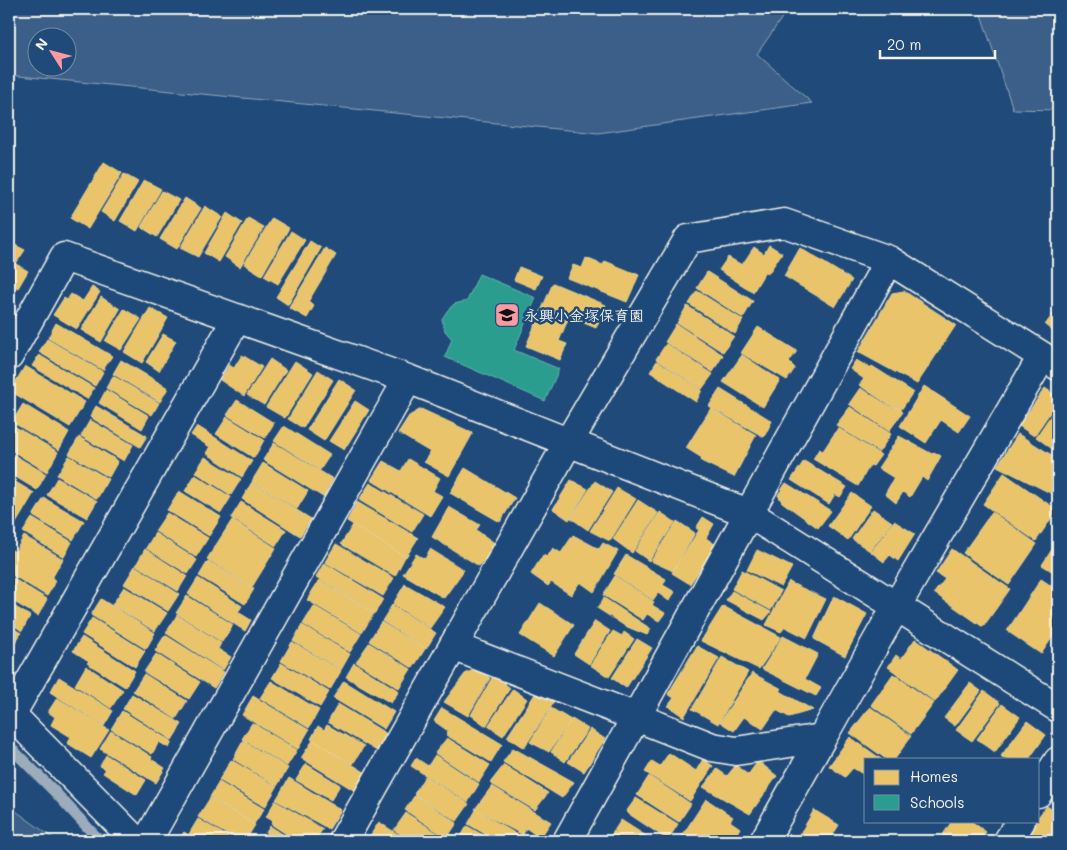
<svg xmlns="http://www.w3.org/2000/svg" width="1067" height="850" font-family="Mali,'Klee One',sans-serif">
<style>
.green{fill:#3a5f88;stroke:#97a8b8;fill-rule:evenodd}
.homes{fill:#e9c46a;stroke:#ecd290}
.schools{fill:#2a9d8f;stroke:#67b6aa}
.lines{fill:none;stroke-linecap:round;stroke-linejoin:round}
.stream{stroke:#9cacbb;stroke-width:11}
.minor-casing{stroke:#f4f1e8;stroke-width:31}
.minor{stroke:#1f4a7a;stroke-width:28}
.labels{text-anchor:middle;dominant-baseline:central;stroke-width:5;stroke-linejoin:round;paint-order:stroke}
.poi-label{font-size:15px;font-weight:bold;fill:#f4f1e8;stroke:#1f4a7a;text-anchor:start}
</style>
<rect width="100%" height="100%" fill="#1f4a7a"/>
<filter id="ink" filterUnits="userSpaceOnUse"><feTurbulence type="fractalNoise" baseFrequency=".02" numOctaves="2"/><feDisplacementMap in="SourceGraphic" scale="10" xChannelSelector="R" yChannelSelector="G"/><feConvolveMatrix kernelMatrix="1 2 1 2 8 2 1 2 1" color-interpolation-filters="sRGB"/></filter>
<g filter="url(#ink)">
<path class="green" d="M9,9H788L757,54L812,103L598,133L9,75ZM38,38H68V68H38Z
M979,9H1058V110L1013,109Z
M9,806L57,841H9Z"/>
<path class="homes" d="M104,162L122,173L88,229L70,218Z
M124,174L138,182L115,221L101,212Z
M144,180L161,189L137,231L120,221Z
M162,191L179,200L157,237L141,227Z
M185,198L201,208L177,249L160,239Z
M205,206L222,217L198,257L180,248Z
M227,213L242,223L219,262L204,253Z
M248,218L264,227L240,267L225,257Z
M272,218L289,228L262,275L244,264Z
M291,231L305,240L278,284L264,276Z
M310,241L321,248L288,305L276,297Z
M9,242L25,250L17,262L9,258Z
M769,245L782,253L768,274L765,272L753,292L719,270L728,257L742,265L754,247L764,254Z
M325,248L336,255L308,302L314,306L307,318L289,308Z
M800,248L852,280L835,307L784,276Z
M586,258L603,265L605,261L639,275L627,302L567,278L573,265L582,268Z
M9,260L28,271L18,288L12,285L10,287L9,286Z
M519,267L542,276L536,289L514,280Z
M707,272L753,301L743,318L697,288Z
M553,283L606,305L596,328L569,317L559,341L567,344L560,360L526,346Z
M92,287L100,292L77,329L53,315L64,298L67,300L71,294L83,301Z
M697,291L743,320L735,334L689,304Z
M904,291L956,325L917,384L858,352L892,293Z
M101,297L120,309L101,342L81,330Z
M687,306L734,336L723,352L677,323Z
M1058,307V335L1045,325Z
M150,308L168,318L142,363L124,352Z
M124,309L141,319L121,350L105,341Z
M56,323L112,356L103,370L48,338Z
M676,324L723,355L713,372L665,342Z
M758,327L797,351L789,362L795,368L787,380L741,353Z
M163,334L176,341L159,371L146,362Z
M47,339L103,372L95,386L39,352Z
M666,344L713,374L702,389L656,359Z
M39,355L94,388L87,399L32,366Z
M242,355L262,367L244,396L220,380L229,365L234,368Z
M742,355L780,380L763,407L723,382Z
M270,359L286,370L264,405L247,395Z
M121,360L168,388L160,402L113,374Z
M856,360L870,368L872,366L913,392L901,410L895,406L894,408L859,385L864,379L850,369Z
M295,361L313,373L285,418L266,407Z
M657,361L702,390L696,402L650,372Z
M25,366L85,402L70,427L10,391Z
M318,370L333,380L303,428L288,419Z
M113,376L159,403L152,415L106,388Z
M339,379L356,390L324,441L307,430Z
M924,386L970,416L959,432L941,420L926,443L900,426Z
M860,388L894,409L896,407L903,412L889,431L849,404Z
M1045,388L1058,397V401L1034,436L1019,426Z
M720,389L772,421L764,437L709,406Z
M106,390L149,416L142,429L99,403Z
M237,400L274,423L265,438L227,415Z
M355,401L369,410L344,450L329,441Z
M23,404L69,432L59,450L12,422Z
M1058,405V438L1051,448L1036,437Z
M96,406L147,436L140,447L90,417Z
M850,407L891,434L879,452L836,425Z
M711,408L756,435L734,477L701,461L702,458L686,448Z
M421,409L473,433L449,476L424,462L430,452L398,433L409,416Z
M227,417L264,440L254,458L216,434Z
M90,420L133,445L124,461L81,436Z
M9,423L58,452L47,472L9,449Z
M197,426L252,461L242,477L206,453L210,447L191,435Z
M284,426L330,455L320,470L274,441Z
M838,428L881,455L873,466L870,465L858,486L813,459L819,449L823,451Z
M1018,434L1058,459V497L997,466Z
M899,436L932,454L934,452L941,456L927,481L922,477L910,497L903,492L896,503L885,494L894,478L878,468Z
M79,437L118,461L109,477L69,454Z
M274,443L333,479L323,497L263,460Z
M9,452L46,474L37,490L9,473Z
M69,456L108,479L97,499L57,475Z
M205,457L241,479L231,495L195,472Z
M408,459L440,478L433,491L442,496L430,516L371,480L383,461L401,471Z
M804,461L847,487L840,497L835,494L829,504L791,480Z
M263,463L308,491L297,509L252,481Z
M465,468L515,498L500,522L450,493Z
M1004,473L1057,510L1036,541L983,504Z
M195,475L231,497L221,513L185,491Z
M9,478L34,493L15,525L9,522Z
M57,478L97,501L87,518L47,495Z
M571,480L588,489L569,520L553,509Z
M595,481L612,492L588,530L571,518Z
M252,482L311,519L300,536L242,499Z
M370,483L423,514L412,532L359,500Z
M786,483L831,511L818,528L782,502L778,495Z
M617,488L636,499L610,541L590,531Z
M179,491L221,517L209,536L167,510Z
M852,493L871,506L848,540L828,526Z
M44,498L84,521L73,540L33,516Z
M638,500L658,513L632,553L613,539Z
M241,502L286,530L276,546L231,518Z
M357,502L418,538L406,557L347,521Z
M449,507L480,525L476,530L496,544L479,566L432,537Z
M873,509L892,522L870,551L852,539Z
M660,512L675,522L649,561L635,551Z
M992,512L1037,544L1009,585L963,553Z
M167,513L208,538L196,557L155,531Z
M703,517L714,524L706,538L716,545L690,584L672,573L699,530L696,528Z
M32,518L72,542L64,557L23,532Z
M232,520L276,548L252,587L207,559Z
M677,521L695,533L673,571L651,561Z
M894,521L915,534L898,561L890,555L884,562L871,552Z
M353,525L405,557L395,576L341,544Z
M155,533L197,560L188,574L146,548Z
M573,535L599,549L603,543L618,551L594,592L580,582L571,595L551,582L548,586L531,574L543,555L547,557L553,548L561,553Z
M24,536L63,559L52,578L56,581L47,596L9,573V548L15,552Z
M1058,540V575L1042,565Z
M336,544L394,578L383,596L325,562Z
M145,549L187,576L178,591L136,565Z
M430,549L464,570L444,598L403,574L416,554L425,559Z
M952,549L1010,589L983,627L934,593L945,579L936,573Z
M757,550L792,567L781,587L747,570Z
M626,555L666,579L663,585L675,592L669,601L658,593L653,600L614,574Z
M208,561L254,589L245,604L199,576Z
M324,563L383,599L375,613L316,577Z
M135,566L179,594L168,611L124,584Z
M742,570L781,591L771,610L732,589Z
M9,576L47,599L38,616L9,599Z
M615,576L654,602L652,605L665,613L659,621L647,614L643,620L603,595Z
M198,578L242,606L238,612L251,620L245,631L188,594Z
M1041,579L1058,590V629L1041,654L1007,631Z
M319,580L374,613L362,633L307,600Z
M789,581L791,583L826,599L807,638L785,627L781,632L766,625Z
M405,584L445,607L430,628L393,604Z
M124,587L167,613L155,631L112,605Z
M732,591L771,612L764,620L726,600Z
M187,596L233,625L222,642L176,613Z
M834,596L867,614L845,656L814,639Z
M604,598L651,629L647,635L625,626L597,608Z
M101,599L155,633L146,649L91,615Z
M9,603L30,616L22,631L9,622Z
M540,603L574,625L554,656L520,635Z
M392,605L436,633L426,649L382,621Z
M314,606L361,634L350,652L303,624Z
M723,606L781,637L759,669L701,641Z
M177,615L221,643L218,649L231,657L223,670L166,633Z
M92,618L145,651L135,667L82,634Z
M595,621L610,631L589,664L574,654Z
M381,622L425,649L413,668L369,641Z
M302,625L350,654L341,670L293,641Z
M9,626L21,633L12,649L9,647Z
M613,631L622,636L624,632L634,639L609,677L590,665Z
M165,635L224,672L214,688L155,651Z
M783,636L818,654L805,679L821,688L816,696L762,669Z
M82,637L135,671L125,687L87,663L89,661L73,651Z
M637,639L652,648L626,688L612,678Z
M915,639L958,670L935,702L888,667L896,655L901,659Z
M292,642L341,671L330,690L281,661Z
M369,643L411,669L399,688L356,662Z
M697,646L719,658L684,717L668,706L674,698L668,694Z
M156,654L200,682L189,699L144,672Z
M722,657L748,672L718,724L692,709Z
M281,663L329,692L320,707L272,678Z
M354,663L399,691L391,703L346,677Z
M86,666L123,690L111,708L75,685Z
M475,669L490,678L468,716L444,702L465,674Z
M496,671L508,679L505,684L510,688L486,726L471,715Z
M752,673L782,689L780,691L813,710L789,717L776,710L763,729L744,717L734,731L720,722Z
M144,674L187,701L176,719L133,691Z
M893,674L934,703L911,734L871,705Z
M59,677L113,711L104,726L50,692Z
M271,681L319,710L309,728L260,698Z
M344,681L394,712L384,729L333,698Z
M970,683L981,691L955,726L944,718Z
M513,689L527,699L503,736L488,726Z
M537,691L554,702L524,748L507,737Z
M984,691L1000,703L972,741L956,730Z
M132,694L182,724L172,740L123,709Z
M253,696L309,730L298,749L242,715Z
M57,698L109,730L91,758L67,743L71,737L51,725L55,717L48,712Z
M338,704L387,734L377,751L328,722Z
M1002,704L1020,717L995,752L977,739Z
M870,707L911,736L895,759H886L850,733Z
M442,708L502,744L491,762L446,735L448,731L434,721Z
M551,708L571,720L549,752L530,742Z
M122,711L172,742L169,748L159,742L152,754L111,729Z
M572,719L588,729L565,762L551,752Z
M1027,721L1046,735L1029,759H1004L1001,756Z
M252,723L297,750L287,766L242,739Z
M327,725L364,746L353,764L311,739L318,726L324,730Z
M590,729L605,739L584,772L568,762Z
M111,731L152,757L151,759L165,768L156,783L100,749Z
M850,737L881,759H866V776L853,768L845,777L829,766Z
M447,738L490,765L479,782L435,753Z
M313,740L366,773L355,791L301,758Z
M243,741L288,768L277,786L233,759Z
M513,748L574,782L562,798L503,762Z
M669,753L696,771L703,759L713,766L690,801L645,772L652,761L660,766Z
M106,755L146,780L137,795L103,773L106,769L100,766Z
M435,755L479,784L468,802L411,766L416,758L428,766Z
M231,760L277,787L265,807L219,780Z
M758,761L777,776L750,814L703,787L717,769L727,776L736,765L748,775Z
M306,764L340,785L331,800L296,780Z
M504,765L548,793L535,810L490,783Z
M425,776L469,804L457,821L414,794Z
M649,776L691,804L679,822L637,795Z
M289,778L341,810L329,829L276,800Z
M219,782L264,809L254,824L210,797Z
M492,786L551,822L540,838L526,828L523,835L475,809Z
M415,795L457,823L447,838L405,810Z
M210,798L255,825L245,841H238L198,817Z
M636,798L678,824L668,840L626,812Z
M706,799L733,817L730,821L740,828L732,841H683L680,839Z
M275,801L323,829L314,841H297L271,824L273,821L266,817Z
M1047,806L1058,814V841H1021L1036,821H1038V817Z
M476,810L528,841H497L468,824Z
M814,810L839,825L829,841H796Z
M406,813L448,840L411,841L394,830Z
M198,819L235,841H202L189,834Z
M621,820L654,841H610L608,840Z
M952,821H971L986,832L979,841H949L942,836Z
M379,822L408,841H371L368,839Z
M270,826L293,841H261Z
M467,826L493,841H462L459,840Z
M184,832L198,841H178Z"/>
<path class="schools" d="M479,274L536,298L514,350L559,369L545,401L445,357L452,339L445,331L442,319L447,311L454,304L467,301Z"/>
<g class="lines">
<path class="stream" d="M9,746L54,791L100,841"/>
<defs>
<path id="minor" d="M9,356L64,257L408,379L748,513L1058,708
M453,646L636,717L889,260
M9,712L136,841
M12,713L237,318
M1038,793L1058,761
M147,841L408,379
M343,841L568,443L688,239L784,223L889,260L1058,366
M567,841L636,717L712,747L736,751L822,738L896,607L1042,357
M764,841L822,738
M1008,841L1021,821"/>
</defs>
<use href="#minor" class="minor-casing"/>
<use href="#minor" class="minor"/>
</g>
</g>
<defs>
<symbol id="school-square" viewBox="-11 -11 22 22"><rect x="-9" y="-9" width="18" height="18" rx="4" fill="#ff9aa2" stroke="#1f4a7a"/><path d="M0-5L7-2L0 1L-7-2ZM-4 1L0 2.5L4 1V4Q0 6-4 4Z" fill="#111"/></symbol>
</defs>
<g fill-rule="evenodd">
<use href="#school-square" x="493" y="301" width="28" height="28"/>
</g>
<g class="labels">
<g class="poi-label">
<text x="524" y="315">永興小金塚保育園</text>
</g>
</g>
<rect width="1067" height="850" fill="none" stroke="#1f4a7a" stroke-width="30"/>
<rect x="15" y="15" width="1037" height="820" fill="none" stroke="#f4f1e8" stroke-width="2" filter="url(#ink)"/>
<rect x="864" y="758" width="175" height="65" fill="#1f4a7a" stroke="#748da6"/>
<rect x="874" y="770" width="25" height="15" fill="#e9c46a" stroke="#748da6"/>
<text x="910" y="782" font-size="15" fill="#f4f1e8">Homes</text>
<rect x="874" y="795" width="25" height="15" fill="#2a9d8f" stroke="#748da6"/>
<text x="910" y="808" font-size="15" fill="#f4f1e8">Schools</text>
<g transform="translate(52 52) rotate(306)"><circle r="24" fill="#1f4a7a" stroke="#748da6"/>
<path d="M0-4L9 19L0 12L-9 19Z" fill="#ff9aa2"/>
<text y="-8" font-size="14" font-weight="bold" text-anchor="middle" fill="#f4f1e8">N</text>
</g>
<path d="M880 50v8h115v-8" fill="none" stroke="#f4f1e8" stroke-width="2.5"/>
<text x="887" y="50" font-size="15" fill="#f4f1e8" stroke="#1f4a7a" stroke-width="4" paint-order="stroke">20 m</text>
</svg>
